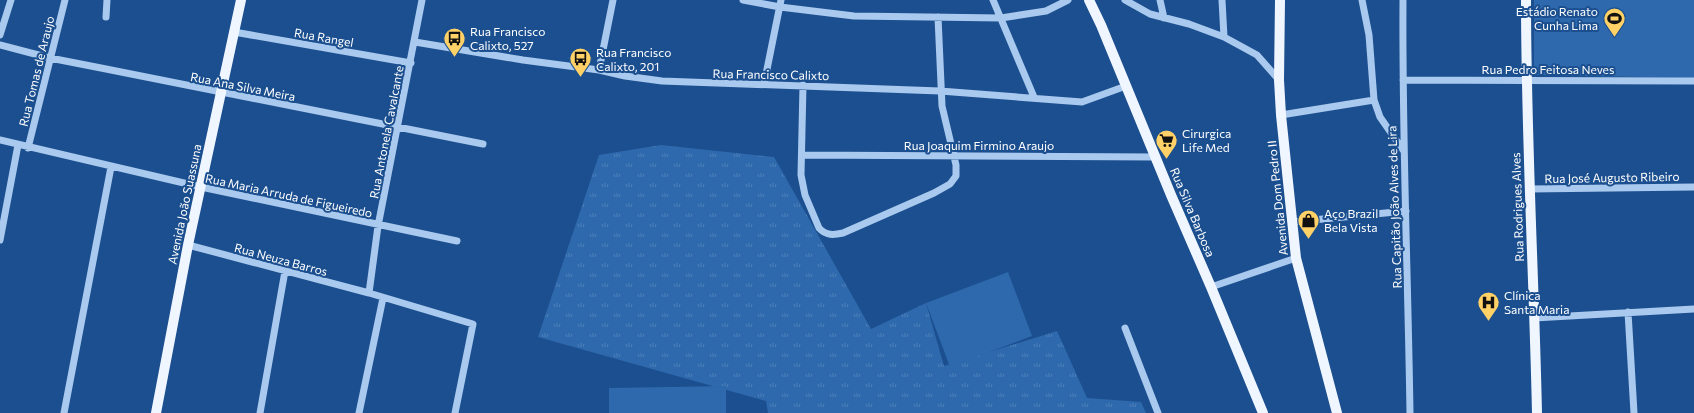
<svg xmlns="http://www.w3.org/2000/svg" width="1694" height="413" font-family="Commissioner,sans-serif">
<style>
.grass{fill:url(#grass-tufts)}
.pitch{fill:#2e69ad}
.lines{fill:none;stroke-linecap:round;stroke-linejoin:round}
.minor{stroke:#a9c9ee;stroke-width:7}
.major{stroke:#f0f6ff;stroke-width:10}
.labels{text-anchor:middle;dominant-baseline:central;stroke-width:4;stroke-linejoin:round;paint-order:stroke}
.poi-label{font-size:12px;fill:#fff;stroke:#1b4f8f;text-anchor:start}
.street-label{font-size:12px;fill:#fff;stroke:#1b4f8f}
</style>
<defs>
<pattern id="grass-tufts" width="24" height="20" patternUnits="userSpaceOnUse"><rect width="24" height="20" fill="#2e69ad"/><path d="M3 7l-1-3M5 7V3M7 7l1-3M15 17l-1-3M17 17v-4M19 17l1-3" fill="none" stroke="#4d80b9"/></pattern>
</defs>
<rect width="100%" height="100%" fill="#1b4f8f"/>
<path class="grass" d="M661,145L774,157L871,329L926,303L944,366L1057,331L1087,398L1141,402L1146,413H768L766,401L538,337L599,155Z"/>
<path class="pitch" d="M1534,0H1694V78L1534,75Z
M1008,272L1032,336L950,367L926,303Z
M726,386V413H609V388Z"/>
<g class="lines">
<path class="minor" d="M743,0L780,7L854,16L1001,18L1046,11L1068,0
M993,0L1034,97
M1125,0L1150,14L1189,24L1224,37L1257,55L1279,80
M1160,0L1164,18
M1222,0L1224,37
M1362,0L1369,35L1374,100L1380,117L1403,150
M1403,0C1402,138 1408,275 1410,413
M106,17L107,0
M234,32L411,63
M0,35L11,0
M415,42L523,60L599,70L625,76L662,81L940,91L1082,102L1126,86
M0,45L50,58L101,68L483,144
M599,70L613,0
M1403,80L1694,81
M764,84L781,0
M803,85L801,175L805,195L819,228C826,236 834,235 843,233L934,193L950,184L956,176V165L942,106L938,17
M1281,115L1374,100
M0,140L201,187L457,241
M28,148L65,0
M802,155L1155,157
M1530,189L1694,187
M1292,222L1406,211
M0,240L18,145
M188,245L369,293L473,324L455,413
M1211,287L1296,258
M369,293L378,226L422,0
M1628,312L1634,413
M1534,318L1694,309
M1125,328L1158,413
M64,413L111,167
M260,413L285,271
M359,413L383,298"/>
<path class="major" d="M1089,0L1101,25L1171,195L1211,287L1263,413
M1280,0L1279,80L1281,115L1296,258L1337,413
M1526,0C1526,138 1534,275 1537,413
M156,413L188,245L241,0"/>
</g>
<defs>
<symbol id="stadium-pin" viewBox="-11 -11 22 30"><path d="M0 17L-7.5 6A9.5 9.5 0 1 1 7.5 6Z" fill="#ffd166" stroke="#1b4f8f"/><path d="M0-5a6.5 5 0 1 0 0 10a6.5 5 0 1 0 0-10ZM-3.5-1.8h7v3.6h-7Z" fill="#111"/></symbol>
<symbol id="bus-pin" viewBox="-11 -11 22 30"><path d="M0 17L-7.5 6A9.5 9.5 0 1 1 7.5 6Z" fill="#ffd166" stroke="#1b4f8f"/><path d="M-5-6H5V4H4V6H2V4H-2V6H-4V4H-5ZM-3.5-4V0h7V-4ZM-3.5 1.2v1.5H-2V1.2ZM2 1.2v1.5H3.5V1.2Z" fill="#111"/></symbol>
<symbol id="supermarket-pin" viewBox="-11 -11 22 30"><path d="M0 17L-7.5 6A9.5 9.5 0 1 1 7.5 6Z" fill="#ffd166" stroke="#1b4f8f"/><path d="M-6-5.5h2.5l.6 2H6L4.5 2H-2.5L-4.4-4H-6ZM-1.5 3.2a1.3 1.3 0 1 0 .1 0ZM3 3.2a1.3 1.3 0 1 0 .1 0Z" fill="#111"/></symbol>
<symbol id="shop-pin" viewBox="-11 -11 22 30"><path d="M0 17L-7.5 6A9.5 9.5 0 1 1 7.5 6Z" fill="#ffd166" stroke="#1b4f8f"/><path d="M-5-2.5h2.3a2.7 3.5 0 0 1 5.4 0H5L5.5 6h-11ZM-1.5-2.5h3a1.5 2.3 0 0 0-3 0Z" fill="#111"/></symbol>
<symbol id="hospital-pin" viewBox="-11 -11 22 30"><path d="M0 17L-7.5 6A9.5 9.5 0 1 1 7.5 6Z" fill="#ffd166" stroke="#1b4f8f"/><path d="M-5-5h3v3.5h4V-5h3V5h-3V1.5h-4V5h-3Z" fill="#111"/></symbol>
</defs>
<g fill-rule="evenodd">
<use href="#stadium-pin" x="1602" y="6" width="25" height="34"/>
<use href="#bus-pin" x="442" y="26" width="25" height="34"/>
<use href="#bus-pin" x="568" y="46" width="25" height="34"/>
<use href="#supermarket-pin" x="1154" y="128" width="25" height="34"/>
<use href="#shop-pin" x="1296" y="208" width="25" height="34"/>
<use href="#hospital-pin" x="1476" y="290" width="25" height="34"/>
</g>
<g class="labels">
<g class="poi-label">
<text x="1598" y="11" text-anchor="end">Estádio Renato<tspan x="1598" dy="14">Cunha Lima</tspan></text>
<text x="470" y="31">Rua Francisco<tspan x="470" dy="14">Calixto, 527</tspan></text>
<text x="596" y="52">Rua Francisco<tspan x="596" dy="14">Calixto, 201</tspan></text>
<text x="1182" y="133">Cirurgica<tspan x="1182" dy="14">Life Med</tspan></text>
<text x="1324" y="213">Aço Brazil<tspan x="1324" dy="14">Bela Vista</tspan></text>
<text x="1504" y="295">Clínica<tspan x="1504" dy="14">Santa Maria</tspan></text>
</g>
<g class="street-label">
<text transform="translate(324 37) rotate(10)">Rua Rangel</text>
<text x="1548" y="69">Rua Pedro Feitosa Neves</text>
<text transform="translate(36 71) rotate(-76)">Rua Tomas de Araujo</text>
<text transform="translate(771 74) rotate(1)">Rua Francisco Calixto</text>
<text transform="translate(243 86) rotate(11)">Rua Ana Silva Meira</text>
<text transform="translate(386 132) rotate(-79)">Rua Antonela Cavalcante</text>
<text x="979" y="145">Rua Joaquim Firmino Araujo</text>
<text transform="translate(1612 177) rotate(-1)">Rua José Augusto Ribeiro</text>
<text transform="translate(289 195) rotate(12)">Rua Maria Arruda de Figueiredo</text>
<text transform="translate(1277 198) rotate(-96)">Avenida Dom Pedro II</text>
<text transform="translate(184 204) rotate(-78)">Avenida João Suassuna</text>
<text transform="translate(1394 207) rotate(-92)">Rua Capitão João Alves de Lira</text>
<text transform="translate(1517 207) rotate(-92)">Rua Rodrigues Alves</text>
<text transform="translate(1193 212) rotate(67)">Rua Silva Barbosa</text>
<text transform="translate(281 259) rotate(15)">Rua Neuza Barros</text>
</g>
</g>
</svg>
